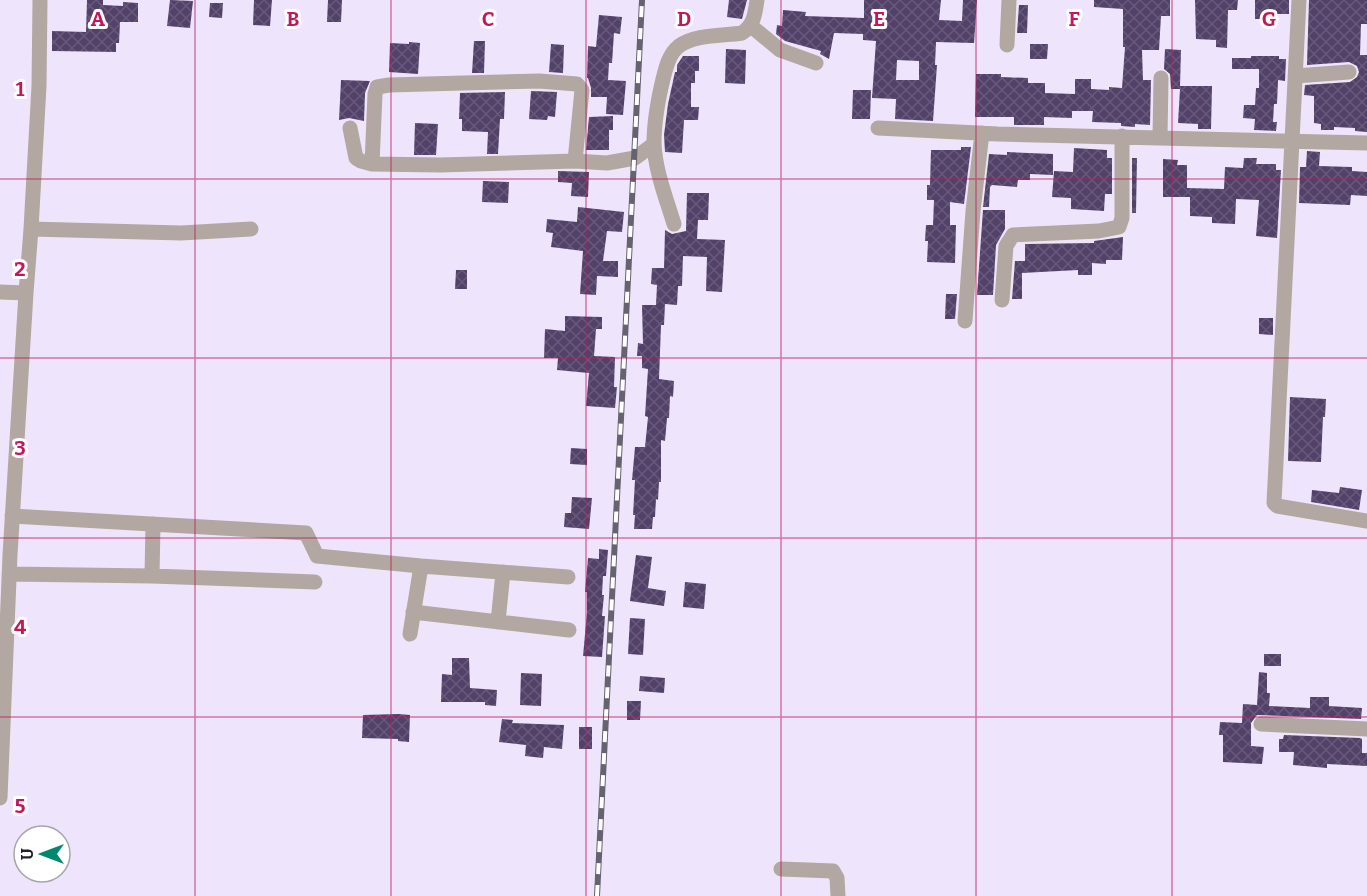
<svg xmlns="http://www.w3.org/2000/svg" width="1367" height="896" font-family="Bitter,serif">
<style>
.building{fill:url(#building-cross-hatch);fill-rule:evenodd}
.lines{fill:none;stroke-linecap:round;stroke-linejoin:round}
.minor{stroke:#b2a8a1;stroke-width:15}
.rail-casing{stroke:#67626f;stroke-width:6}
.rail{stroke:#fff;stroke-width:4;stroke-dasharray:11;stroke-linecap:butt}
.grid{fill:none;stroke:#c2185b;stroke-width:1.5;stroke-opacity:0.55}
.grid-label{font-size:20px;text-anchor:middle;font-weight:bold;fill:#c2185b;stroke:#fff;stroke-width:6;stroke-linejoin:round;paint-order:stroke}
</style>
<defs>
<pattern id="building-cross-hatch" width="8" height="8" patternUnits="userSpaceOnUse" patternTransform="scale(1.5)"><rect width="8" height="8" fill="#524169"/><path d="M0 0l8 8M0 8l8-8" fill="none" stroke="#67597a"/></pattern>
</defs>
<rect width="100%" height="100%" fill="#eee5fc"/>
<path class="building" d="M87,0H103V5L123,6V2L138,3V22H120L119,43H116V52L52,51V31L86,32Z
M170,0L193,1L190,28L167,26Z
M254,0H272L270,26L253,25Z
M328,0H342L341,22H327Z
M729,0H747L742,19L727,17Z
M864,0H941L939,20L962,21L963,0H977L974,43L936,42L935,65H937L933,121L895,119L896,99L872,98L876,41L863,40V34L834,33L829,59L820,54L821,51L785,41L776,34L777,25L782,26L783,10L806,12L805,16L864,18ZM897,60L919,61V80H896Z
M1094,0H1170V16H1161L1159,50H1142L1143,80H1151L1150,125L1135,124V127L1121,126V123L1092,122L1093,111H1072V118L1044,117V125H1014V117H975L976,74H1001V77L1028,78V83H1045V93L1075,94V79H1091V89L1109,90V87L1122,88L1125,47H1123V9L1094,7Z
M1195,0H1238L1237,10H1228L1227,48L1216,47V40L1196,39Z
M1255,0H1289V14H1276L1275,19H1255Z
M1309,0H1367V24H1361L1360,55H1367V132L1355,131V128L1334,127V130H1321V124L1314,123V96L1304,95L1305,85L1350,82L1357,77L1359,72L1357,66L1349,62L1307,65Z
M210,3H223L222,18L209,17Z
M1019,5H1028L1027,33H1017Z
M599,15L622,17L620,34L614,33L612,63H609L608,80L626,81L623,115L606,114L607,97H591V88L588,78H587L588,46L596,47Z
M474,41H485L484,73H472Z
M409,42L420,43L418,74L389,72L390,43L409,44Z
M551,44L564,45L563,73L549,72Z
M1030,44H1048L1047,59H1030Z
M726,49L746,50L745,84L725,83Z
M1165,49L1181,50L1180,86H1212L1211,129H1198V124L1178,123L1180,89H1171L1170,74L1164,69Z
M683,56H699V71H695V83H691V107H699L698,120H684L682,153L665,152L664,135L668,104L675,72H677V65Z
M1251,56H1279V59H1286L1285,81L1278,80L1277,104H1274L1273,122H1277L1276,131L1254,130L1255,119L1243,118L1244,105H1255L1256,88H1259V69H1232V58H1251Z
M341,80L370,81L365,93L364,121L349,118L339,120Z
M853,90H871L870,119H852Z
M531,91L557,92L555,117L548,116L547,120L529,119Z
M505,92L504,119H500L498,154H487L488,132L462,131V119H459L460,93Z
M613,116V130H609V150H586L589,117Z
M415,123L438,124L436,155H414Z
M961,147H971L964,204L950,202V225H956L955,263L927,262L928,241H925L926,225H933L934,200H927V185H930L931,150H961Z
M1074,148L1107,150V158H1112V194H1105L1104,211L1071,209V198L1052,197L1054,171L1073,172Z
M1307,151L1320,152L1319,166L1352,167V171L1367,172V196L1351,195L1350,205L1299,203L1300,167H1306Z
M1007,152L1053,154V175L1030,174V180H1018L1017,187L992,185L990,187L989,207H983L989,154L1007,155Z
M1132,158H1137L1136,213H1132Z
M1244,158H1257L1256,164H1276V170H1281L1277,238L1256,236L1259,200L1236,199L1235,224L1212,223V217L1190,216V197H1163V159L1178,160L1177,165H1187V188L1224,189L1225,167L1243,168Z
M558,171L589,172L588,197L571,196L572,183L558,182Z
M483,181L509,182L508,203L482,202Z
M687,193H709L708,220H698L697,239L725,240L722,292L706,291L707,257L683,256L682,286H678L677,305L665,304L664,325H661L659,379L674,381L673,397L670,396L669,418H667L665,441L661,440V482H659L658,500L656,499L655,517H653L652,529H634L635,515H633L635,480H632L635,447H645L648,417L645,416L648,369L642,368V356H637L638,343L643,344L642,305H656L657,285L651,284L652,268H664L665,230L672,234L686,231Z
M578,207L624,212L622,232L607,231L603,261H618V277L597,276L596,295L580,294L583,251L551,247L553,233L546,232L547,219L577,222Z
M983,210H1005V229L996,245L993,295H977Z
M1123,237L1122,260H1106V264L1092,263V275H1078V270L1022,273V299H1012L1015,261H1025V244L1094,243V241Z
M456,270H467V289H455Z
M946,294H957L955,319H945Z
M565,316L602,317V329H596L594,356L615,357L614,387H617L615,408L586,406L589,373L557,370L558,358H544L545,329L565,331Z
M1259,318H1273V335L1259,334Z
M1290,397L1326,399L1325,417H1323L1321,462L1288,461Z
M571,448L587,449V465L570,464Z
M1340,487L1362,490L1359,510L1311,502L1312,490L1339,493Z
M572,497L592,498L589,529L564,527L565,513H571Z
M599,549L608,550L606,576H603L602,595H604L602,616H605L602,657L583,656L587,613V592H585L588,558L599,559Z
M636,555L652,557L648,588L666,591L664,606L630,601Z
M685,582L706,584L704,609L683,607Z
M630,618L645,619L643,655L628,654Z
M1264,654H1281V666H1264Z
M452,658H469L470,688L497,690L496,706L485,705V702H441L442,674L452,675Z
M1259,672L1267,673V693H1270L1269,706L1310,708V697H1329V706L1362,708L1361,719L1257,715L1251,723V746L1264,747L1262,764L1223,762V735H1219L1220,722L1242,723L1243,704L1257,705Z
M521,673L542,674L541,706L520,705Z
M640,676L665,678L664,693L639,691Z
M627,701H641L640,720H627Z
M399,714L410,715L409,742L398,741V739L362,738L363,715Z
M502,719L513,720L512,723L564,725L562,749L544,747L543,758L525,756L526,745L499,742Z
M579,727H592V749H579Z
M1284,735L1360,738L1362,739V753H1367V766L1327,764V768L1293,765L1294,752H1279V739H1283Z"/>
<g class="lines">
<path class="minor" d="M1299,0L1274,503L1277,506L1367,521
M751,26L780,50L816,63
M1007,45L1009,0
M1295,76L1349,72
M350,128L356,158L361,161L372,164L440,165L575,161L607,163L635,158L654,144
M878,128L998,134L1367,143
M1160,137L1161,78
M372,164L375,94L377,87L389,85L539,81L577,84L582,90L575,161
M674,224C666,198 655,170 654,143C654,121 658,100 663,79C666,67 669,54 679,46C695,34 723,36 742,33C754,25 755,14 757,0
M31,229L181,233L251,229
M0,292L26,293
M1002,300L1006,246L1013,235L1099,231L1119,227L1122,218V136
M965,321L973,211L982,133
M12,516L306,533L317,556L421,566L410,634
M421,566L568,577
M9,574L152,576L315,582
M152,576L153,524
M413,612L569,630
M498,622L503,572
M1261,724L1367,729
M0,798L10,555L26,293L31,229L39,86L40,0
M781,869L833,871L837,878L838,896"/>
<defs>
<path id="rail" d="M597,896L642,0"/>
</defs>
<use href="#rail" class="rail-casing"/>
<use href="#rail" class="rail"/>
</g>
<path class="grid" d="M195,0V896M391,0V896M586,0V896M781,0V896M976,0V896M1172,0V896M0,179H1367M0,358H1367M0,538H1367M0,717H1367"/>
<g class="grid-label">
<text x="98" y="26">A</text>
<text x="293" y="26">B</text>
<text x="488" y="26">C</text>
<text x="684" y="26">D</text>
<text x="879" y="26">E</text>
<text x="1074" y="26">F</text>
<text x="1269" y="26">G</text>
<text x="20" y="96">1</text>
<text x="20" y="276">2</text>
<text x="20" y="455">3</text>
<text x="20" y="634">4</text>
<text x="20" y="813">5</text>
</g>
<g transform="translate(42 854) rotate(270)"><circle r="28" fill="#ffffff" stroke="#a6a5a8" stroke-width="1.5"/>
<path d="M0-4.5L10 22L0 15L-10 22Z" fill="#00886e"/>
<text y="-9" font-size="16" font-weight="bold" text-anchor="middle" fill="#201d25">U</text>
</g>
</svg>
